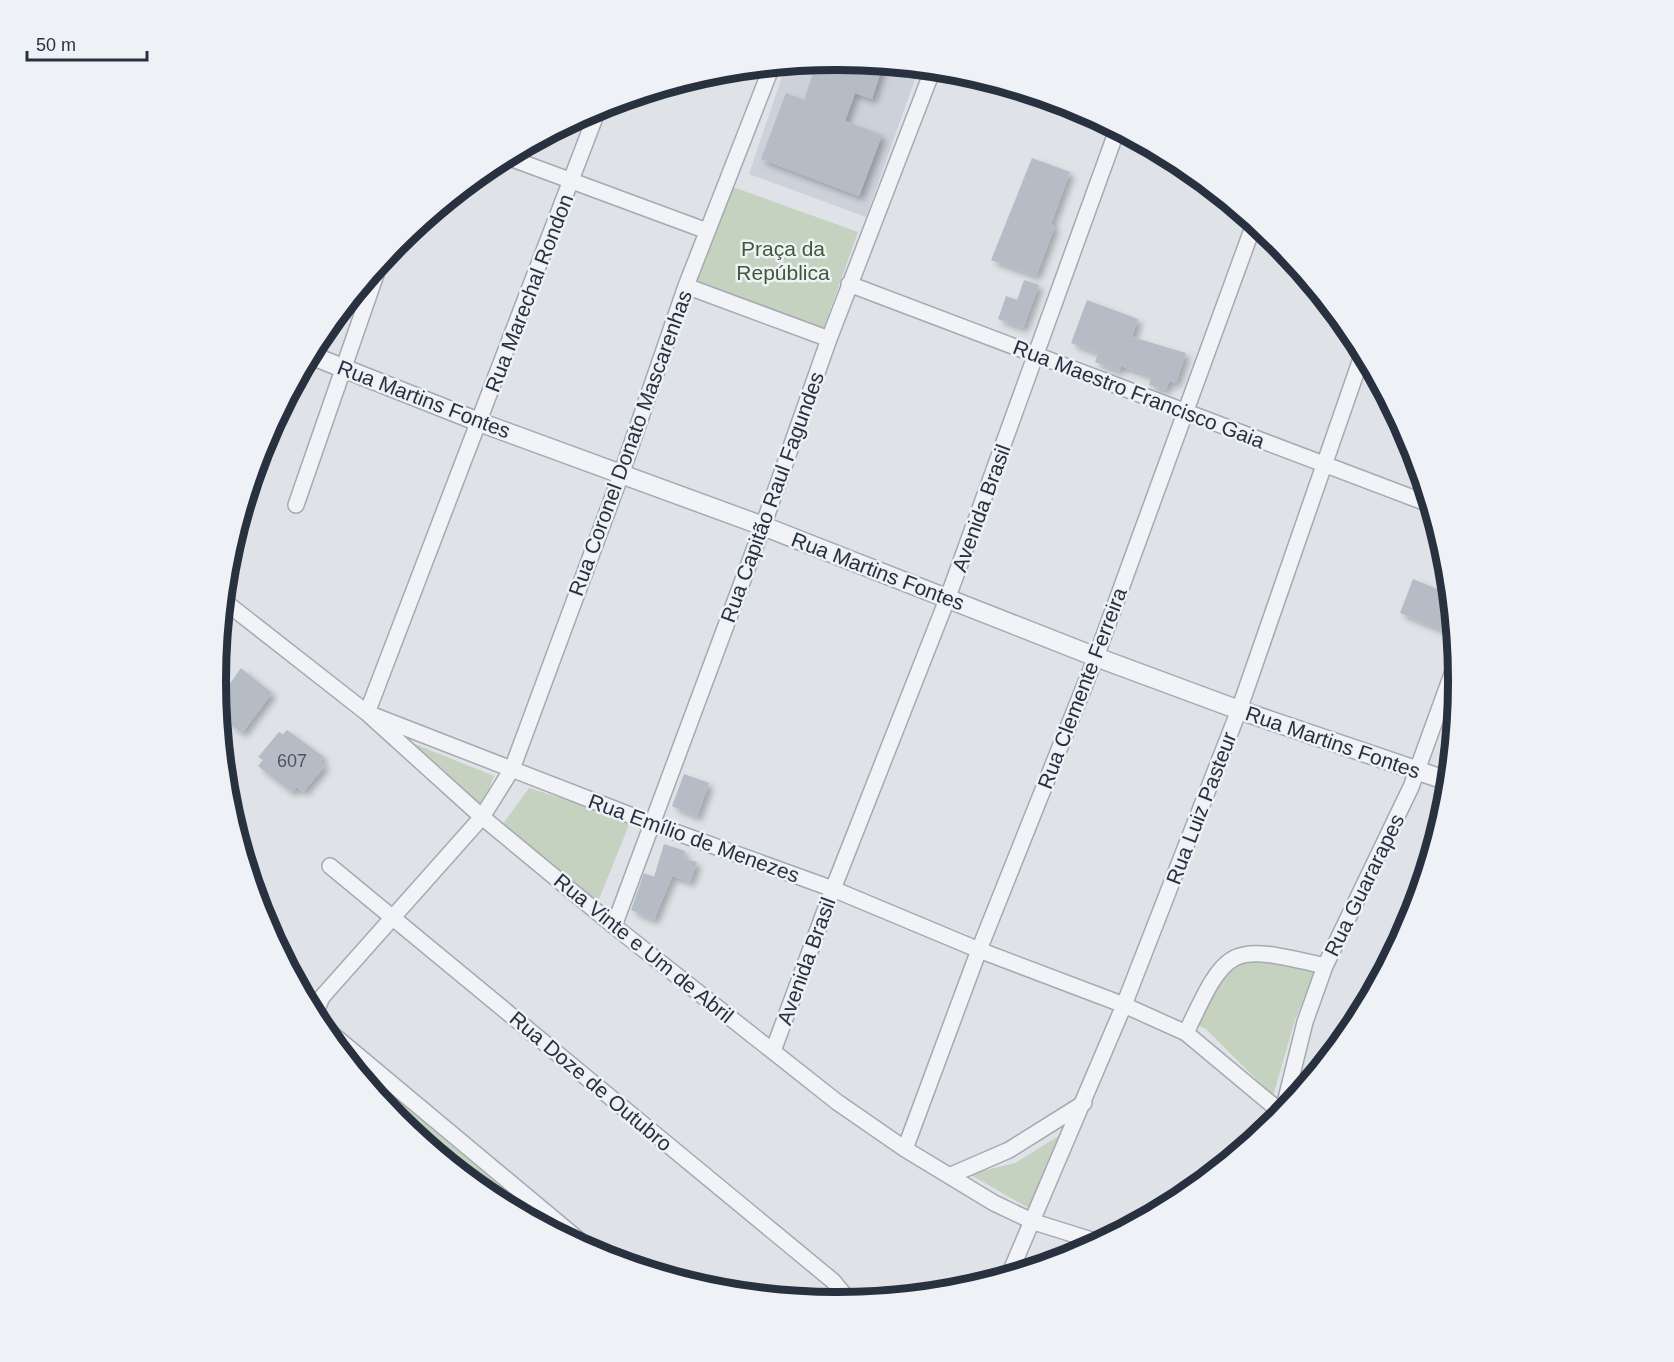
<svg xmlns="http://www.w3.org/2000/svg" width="1674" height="1362" font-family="Helvetica,sans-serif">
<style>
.built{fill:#cdd2da}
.green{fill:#c5d2c0}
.building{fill:#b6bcc5;filter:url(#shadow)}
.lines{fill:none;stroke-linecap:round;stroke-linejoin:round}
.minor-casing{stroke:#a4aab2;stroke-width:18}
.tertiary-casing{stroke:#a4aab2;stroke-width:21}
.minor{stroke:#f2f3f7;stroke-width:15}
.tertiary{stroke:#f2f3f7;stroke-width:18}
.labels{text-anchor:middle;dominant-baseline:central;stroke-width:5;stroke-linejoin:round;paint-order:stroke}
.number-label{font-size:18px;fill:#4c5460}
.park-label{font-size:21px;fill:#3d5b35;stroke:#eef2f6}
.street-label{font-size:21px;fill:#28313f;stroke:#eef2f6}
.rim{fill:none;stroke:#28313f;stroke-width:8}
</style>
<defs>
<filter id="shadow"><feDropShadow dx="4.5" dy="4.5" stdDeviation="3" flood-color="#0004"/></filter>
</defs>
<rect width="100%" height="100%" fill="#dfe3e8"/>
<path class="built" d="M837,60L919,68L866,217L749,174L786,65Z"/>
<path class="green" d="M733,187L858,232L823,330L696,282Z
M405,740L494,776L480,810Z
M529,788L631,820L597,904L502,825Z
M1257,955L1317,967L1295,1020L1273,1096L1206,1029L1197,1025L1230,963Z
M349,1060L558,1233L492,1197L398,1120Z
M1065,1132L1034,1211L969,1174L1015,1163Z"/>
<path class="building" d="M837,60L883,65L872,99L855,93L845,121L882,135L859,196L761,159L786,93L804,100L817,62Z
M1032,158L1070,172L1051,224L1055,226L1036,276L991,260Z
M1024,280L1039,285L1023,328L998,319L1006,296L1017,300Z
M1087,300L1138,319L1132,337L1186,353L1176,383L1169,381L1166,390L1149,385L1151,376L1121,366L1119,371L1095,362L1098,353L1071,343Z
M1413,579L1449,594L1451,607L1442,630L1400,613Z
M241,668L272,693L242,733L219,715L218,700Z
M287,730L324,757L320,761L325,766L303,792L297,787L292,792L258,766L263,760L258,757L279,732L283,734Z
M684,774L709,783L697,817L672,806Z
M664,844L685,851L683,858L697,862L690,882L672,876L654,920L631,910L644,873L654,877Z"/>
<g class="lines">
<defs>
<path id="minor" d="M507,157L707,231
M849,284L1429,504
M686,286L829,339
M296,505L380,263
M224,601L367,713L482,817L614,926L837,1102L905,1149L994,1203L1034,1222L1098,1242
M367,713L599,107
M375,716L653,824L833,889L979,950L1124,1005L1186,1033L1282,1113
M330,866L833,1281L843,1293L842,1301
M614,926L763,526L829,339L933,69
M1186,1033C1228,943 1230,944 1325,966
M773,1051L833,889L948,597L1117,130
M1283,1111L1305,1022L1325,966L1411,787L1456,663
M905,1149L979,950L1096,657L1254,224
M949,1176L1009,1150L1084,1103
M591,1250L331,1033L320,1019L317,1009L322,997L482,817L512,769L622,472L686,286L772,66
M1009,1275L1124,1005L1239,710L1363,353"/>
<path id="tertiary" d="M310,355L479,422L763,526L1096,657L1239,710L1448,781"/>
</defs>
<use href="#minor" class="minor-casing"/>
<use href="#tertiary" class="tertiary-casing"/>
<use href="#minor" class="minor"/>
<use href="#tertiary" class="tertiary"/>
</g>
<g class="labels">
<g class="number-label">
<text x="292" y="761">607</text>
</g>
<g class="park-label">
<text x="783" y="248">Praça da<tspan x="783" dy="24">República</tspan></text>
</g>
<g class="street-label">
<text transform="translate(529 293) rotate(-69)">Rua Marechal Rondon</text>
<text transform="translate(1139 394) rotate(21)">Rua Maestro Francisco Gaia</text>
<text transform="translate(424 399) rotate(21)">Rua Martins Fontes</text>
<text transform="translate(630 443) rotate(-70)">Rua Coronel Donato Mascarenhas</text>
<text transform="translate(772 497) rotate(-70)">Rua Capitão Raul Fagundes</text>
<text transform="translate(981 508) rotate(-70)">Avenida Brasil</text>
<text transform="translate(878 571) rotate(21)">Rua Martins Fontes</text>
<text transform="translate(1082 688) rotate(-69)">Rua Clemente Ferreira</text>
<text transform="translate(1333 742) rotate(19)">Rua Martins Fontes</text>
<text transform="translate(1201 808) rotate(-69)">Rua Luiz Pasteur</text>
<text transform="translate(694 838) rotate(20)">Rua Emílio de Menezes</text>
<text transform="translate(1364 885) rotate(-64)">Rua Guararapes</text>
<text transform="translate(644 948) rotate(39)">Rua Vinte e Um de Abril</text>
<text transform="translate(806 961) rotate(-70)">Avenida Brasil</text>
<text transform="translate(591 1081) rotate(40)">Rua Doze de Outubro</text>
</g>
</g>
<path d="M0 0H1674V1362H0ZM836 70H838A610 610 0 0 1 1448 680V682A610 610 0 0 1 838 1292H836A610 610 0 0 1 226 682V680A610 610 0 0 1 836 70Z" fill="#eef2f6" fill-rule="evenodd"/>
<path class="rim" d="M836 70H838A610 610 0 0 1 1448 680V682A610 610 0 0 1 838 1292H836A610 610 0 0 1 226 682V680A610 610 0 0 1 836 70Z"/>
<path d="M27 51v9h120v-9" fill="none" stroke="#28313f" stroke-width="3"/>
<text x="36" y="51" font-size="18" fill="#28313f" stroke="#eef2f6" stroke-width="4.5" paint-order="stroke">50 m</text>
</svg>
